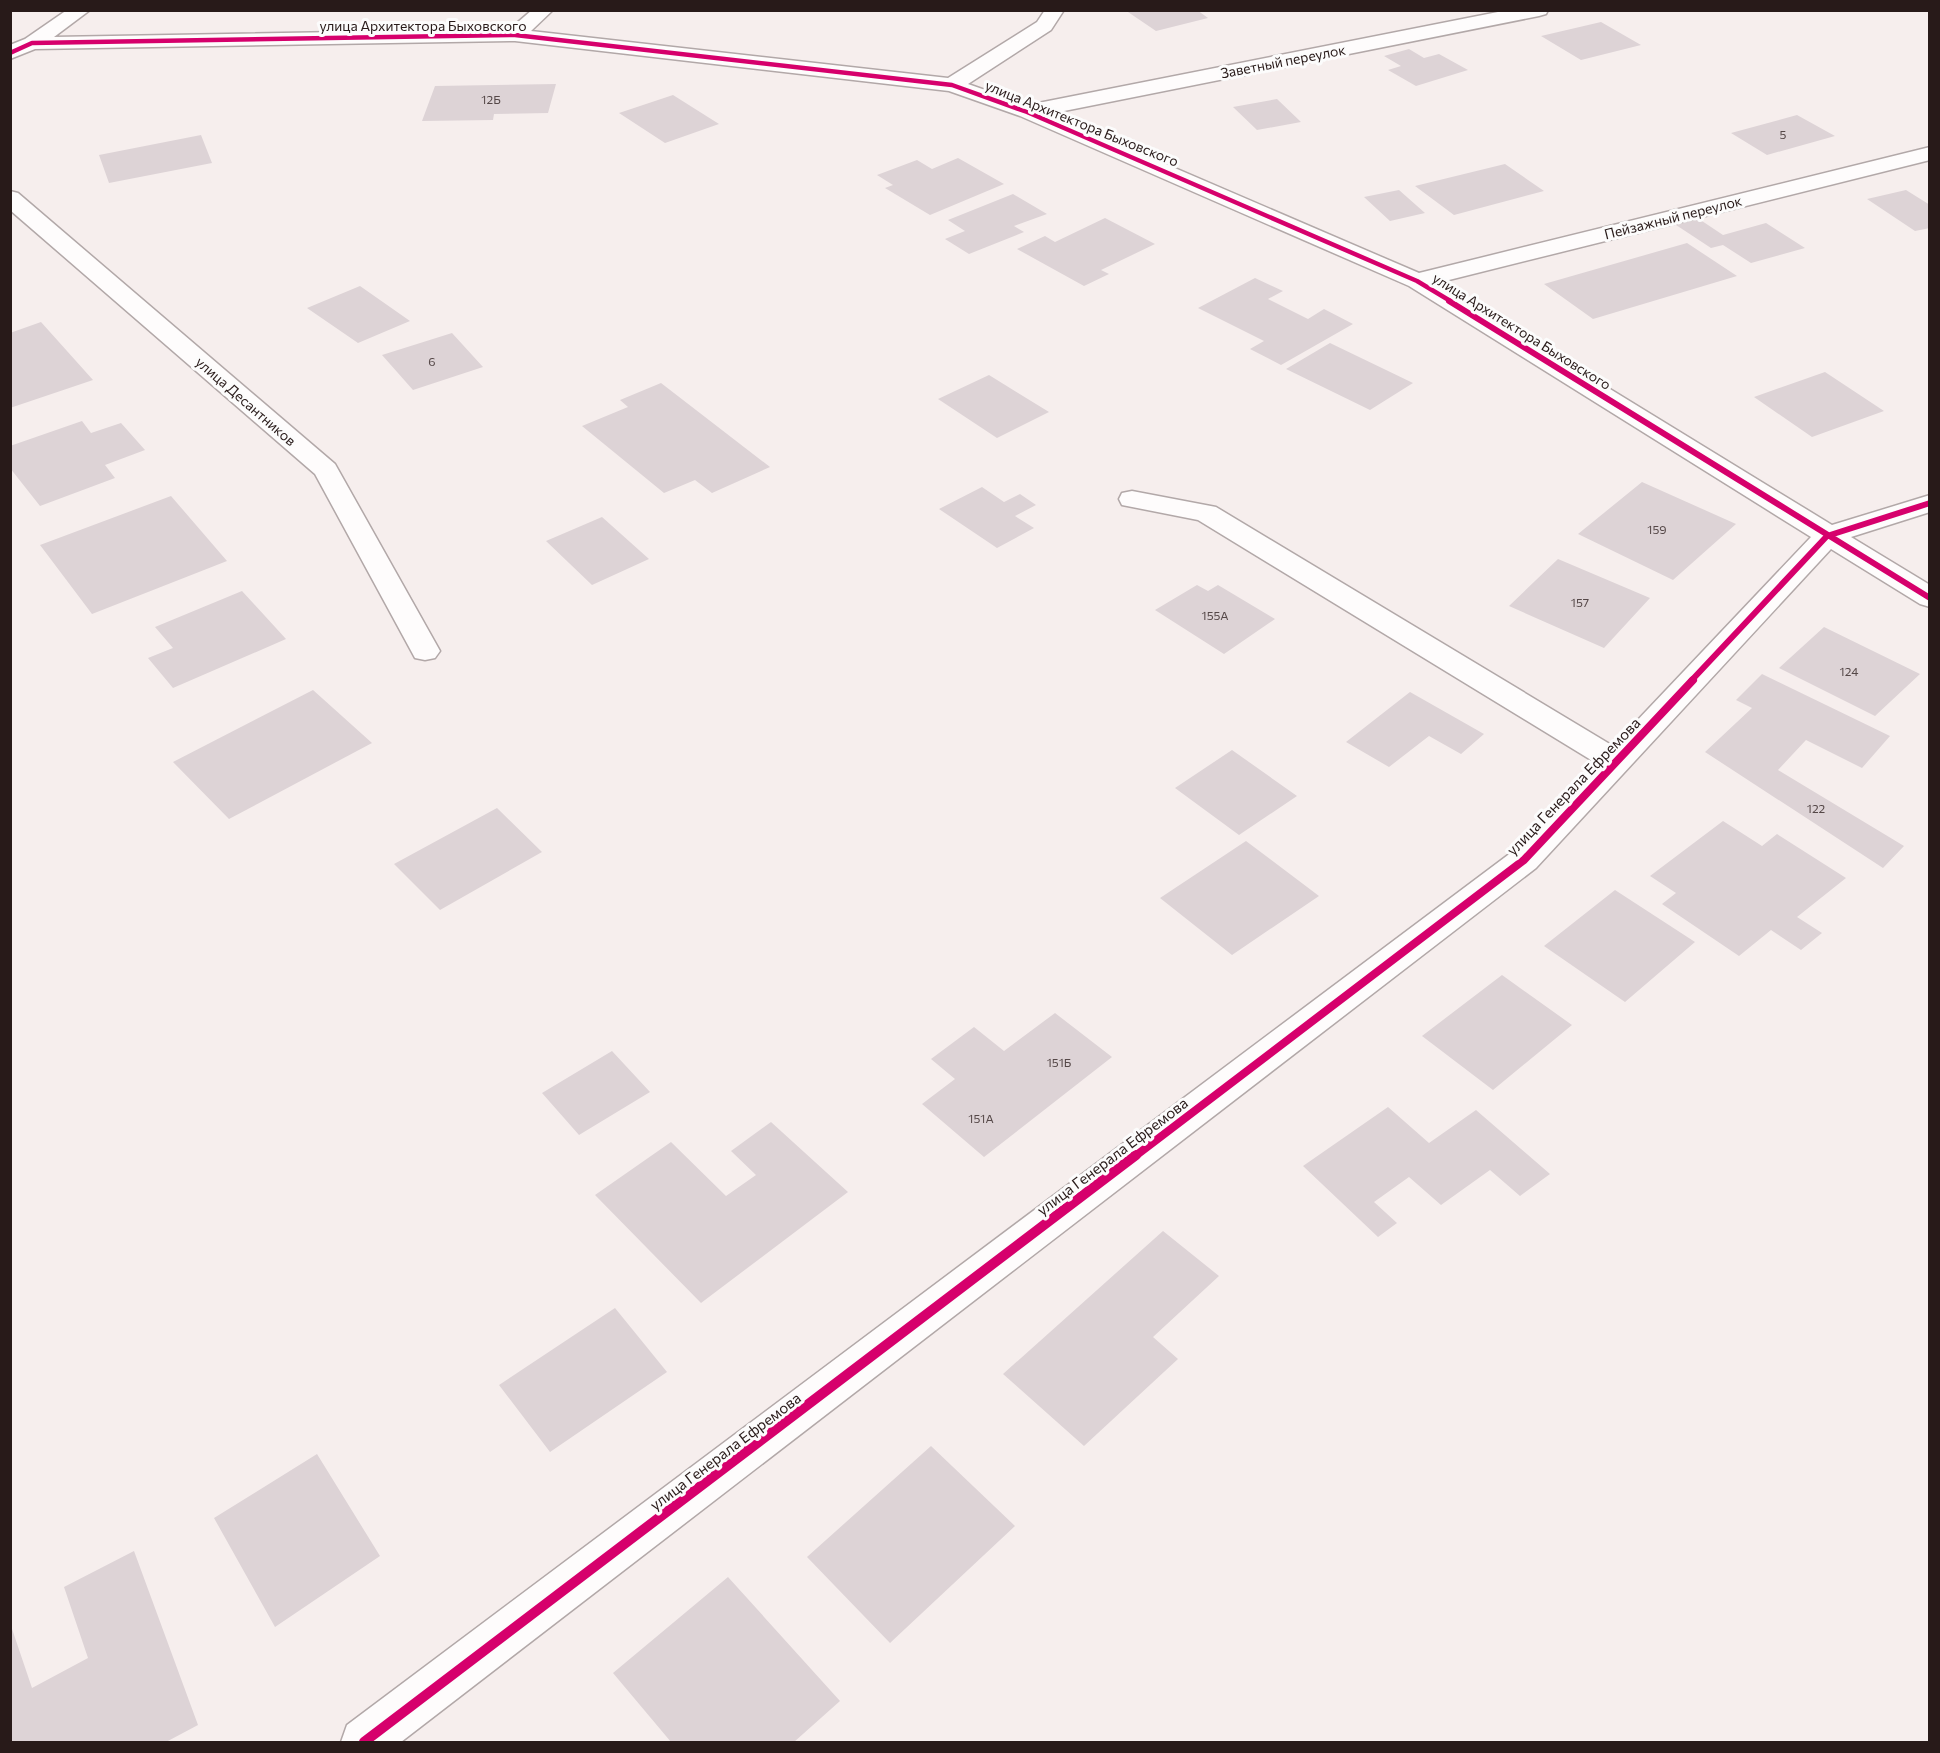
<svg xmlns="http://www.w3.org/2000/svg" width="1940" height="1753" font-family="Commissioner,sans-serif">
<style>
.building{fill:#ddd3d6}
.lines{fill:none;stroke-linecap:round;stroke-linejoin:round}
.minor-casing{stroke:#b2a8a8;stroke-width:3}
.minor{fill:#fefcfc;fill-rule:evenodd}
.cycleway-far3-casing{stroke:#fcfcfc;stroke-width:7}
.cycleway-far2-casing{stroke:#fcfcfc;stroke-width:9}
.cycleway-far1-casing{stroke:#fcfcfc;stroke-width:11}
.cycleway-casing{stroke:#fcfcfc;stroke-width:14}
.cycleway-far3{stroke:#d6006c;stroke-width:4.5}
.cycleway-far2{stroke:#d6006c;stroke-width:6}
.cycleway-far1{stroke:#d6006c;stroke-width:8}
.cycleway{stroke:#d6006c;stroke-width:10}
.labels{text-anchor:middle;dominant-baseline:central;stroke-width:6;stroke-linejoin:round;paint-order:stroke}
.number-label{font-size:12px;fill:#554848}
.far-street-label{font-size:14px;fill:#281a19;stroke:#fcfcfc}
.street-label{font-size:15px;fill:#281a19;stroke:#fcfcfc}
</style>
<rect width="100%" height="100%" fill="#f6eeed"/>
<path class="building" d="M1125,10H1197L1208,18L1156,31Z
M1601,22L1641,45L1581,60L1541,36Z
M1409,49L1424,58L1439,54L1468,70L1416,86L1388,70L1401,66L1384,56Z
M556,84L548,113L494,114L493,120L422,121L435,86Z
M673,95L719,124L665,143L619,113Z
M1277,99L1301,122L1257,130L1233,107Z
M1797,115L1835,136L1767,155L1731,133Z
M201,135L212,163L109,183L99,155Z
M958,158L1004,184L930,215L885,188L893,185L877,175L917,160L932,169Z
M1505,164L1544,191L1454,215L1415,186Z
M1399,190L1425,213L1390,221L1364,197Z
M1906,190L1930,205V228L1915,231L1867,199Z
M1013,194L1047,214L1014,226L1024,232L969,254L945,239L965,231L948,220Z
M1105,218L1155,244L1101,270L1109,274L1084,286L1017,249L1045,236L1055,242Z
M1699,219L1723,235L1766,223L1805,248L1751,263L1723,245L1711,248L1676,225Z
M1687,243L1737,276L1593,319L1544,284Z
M1255,278L1283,291L1268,299L1308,319L1324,309L1353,324L1281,365L1250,349L1264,341L1198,308Z
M360,286L410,321L358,343L307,308Z
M41,322L93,380L10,408V333Z
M452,333L483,367L413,390L382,355Z
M1330,343L1413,383L1370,410L1286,369Z
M1825,372L1884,411L1812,437L1754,397Z
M989,375L1049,412L997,438L938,399Z
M661,383L770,467L712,493L695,480L664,493L582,426L628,407L620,400Z
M82,421L91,433L121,423L145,450L105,465L115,478L40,506L10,468V446Z
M1642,482L1736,524L1673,580L1578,534Z
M982,487L1004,502L1020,494L1036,505L1015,516L1034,528L997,548L939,509Z
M171,496L227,561L92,614L40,545Z
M602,517L649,559L592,585L546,541Z
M1558,559L1650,598L1604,648L1509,606Z
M1197,585L1208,591L1218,585L1275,619L1224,654L1155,610Z
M242,591L286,639L173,688L148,658L173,648L155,627Z
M1824,627L1920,674L1875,716L1779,668Z
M1762,674L1890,736L1862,768L1806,740L1778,770L1904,846L1883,868L1705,752L1752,708L1736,700Z
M313,690L372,743L229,819L173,762Z
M1410,692L1484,734L1461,754L1429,736L1389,767L1346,742Z
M1232,750L1297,796L1239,835L1175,788Z
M497,808L542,852L440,910L394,864Z
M1723,821L1762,846L1777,834L1846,878L1797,917L1822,933L1801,950L1771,930L1739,956L1662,904L1676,893L1650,876Z
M1246,841L1319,896L1232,955L1160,898Z
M1615,890L1695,942L1625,1002L1544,946Z
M1502,975L1572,1025L1493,1090L1422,1036Z
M1055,1013L1112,1057L984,1157L922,1104L955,1079L931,1059L974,1027L1004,1051Z
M612,1051L650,1092L579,1135L542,1093Z
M1388,1107L1429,1143L1476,1110L1550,1174L1520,1196L1490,1170L1441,1205L1409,1177L1374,1202L1397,1223L1378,1237L1303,1166Z
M771,1122L848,1192L701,1303L595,1195L671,1142L726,1196L756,1175L731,1151Z
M1163,1231L1219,1276L1153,1337L1178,1359L1084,1446L1003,1374Z
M615,1308L667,1372L550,1452L499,1385Z
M931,1446L1015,1526L890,1643L807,1557Z
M317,1454L380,1556L275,1627L214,1518Z
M134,1551L198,1725L166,1742H10V1623L32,1688L88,1658L64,1587Z
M728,1577L840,1701L794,1742H671L613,1673Z"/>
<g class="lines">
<defs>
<path id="minor" d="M67,10H90L54,37L510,29L532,10H553L531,31L948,78L1037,22L1045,10H1064L1051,30L968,84L1028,105L1508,10H1548L1546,14L1539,16L1049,114L1419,273L1930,147V160L1437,283L1832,525L1930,495V512L1851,537L1930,585V607L1920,604L1831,549L1536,868L401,1742H341L347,1725L1512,852L1596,763L1198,520L1122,505L1119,499L1122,493L1132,491L1216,507L1613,746L1811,537L1409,286L1020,116L949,91L515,41L35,49L10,59V45L25,39Z
M10,191L18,193L335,464L440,651L435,658L425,660L415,658L315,474L10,210Z"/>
</defs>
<use href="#minor" class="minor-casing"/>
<use href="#minor" class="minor"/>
<defs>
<path id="cycleway-far3" d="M10,53L32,43L515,35L952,85L1027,112L1417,281L1452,302"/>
<path id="cycleway-far2" d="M1449,301L1930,598
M1691,681L1827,536L1930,503"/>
<path id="cycleway-far1" d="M1134,1157L1524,860L1693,680"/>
<path id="cycleway" d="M364,1742L1136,1155"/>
</defs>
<use href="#cycleway-far3" class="cycleway-far3-casing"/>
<use href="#cycleway-far2" class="cycleway-far2-casing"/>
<use href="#cycleway-far1" class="cycleway-far1-casing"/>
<use href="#cycleway" class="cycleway-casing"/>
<use href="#cycleway-far3" class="cycleway-far3"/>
<use href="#cycleway-far2" class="cycleway-far2"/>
<use href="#cycleway-far1" class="cycleway-far1"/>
<use href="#cycleway" class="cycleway"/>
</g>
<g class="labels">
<g class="number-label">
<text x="491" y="99">12Б</text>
<text x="1783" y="134">5</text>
<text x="432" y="361">6</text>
<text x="1657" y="529">159</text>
<text x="1580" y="602">157</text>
<text x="1215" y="615">155А</text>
<text x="1849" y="671">124</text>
<text x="1816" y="808">122</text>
<text x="1059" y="1062">151Б</text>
<text x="981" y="1118">151А</text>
</g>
<g class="far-street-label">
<text x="423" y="25">улица Архитектора Быховского</text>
<text transform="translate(1283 61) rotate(-11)">Заветный переулок</text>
<text transform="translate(1082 123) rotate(22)">улица Архитектора Быховского</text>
<text transform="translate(1673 217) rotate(-14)">Пейзажный переулок</text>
<text transform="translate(1522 331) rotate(32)">улица Архитектора Быховского</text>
<text transform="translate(246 401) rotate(41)">улица Десантников</text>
</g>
<g class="street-label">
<text transform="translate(1573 786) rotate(-46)">улица Генерала Ефремова</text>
<text transform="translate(1112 1156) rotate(-37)">улица Генерала Ефремова</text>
<text transform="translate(725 1451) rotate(-37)">улица Генерала Ефремова</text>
</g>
</g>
<rect width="1940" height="1753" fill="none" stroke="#281a19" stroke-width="24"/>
</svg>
